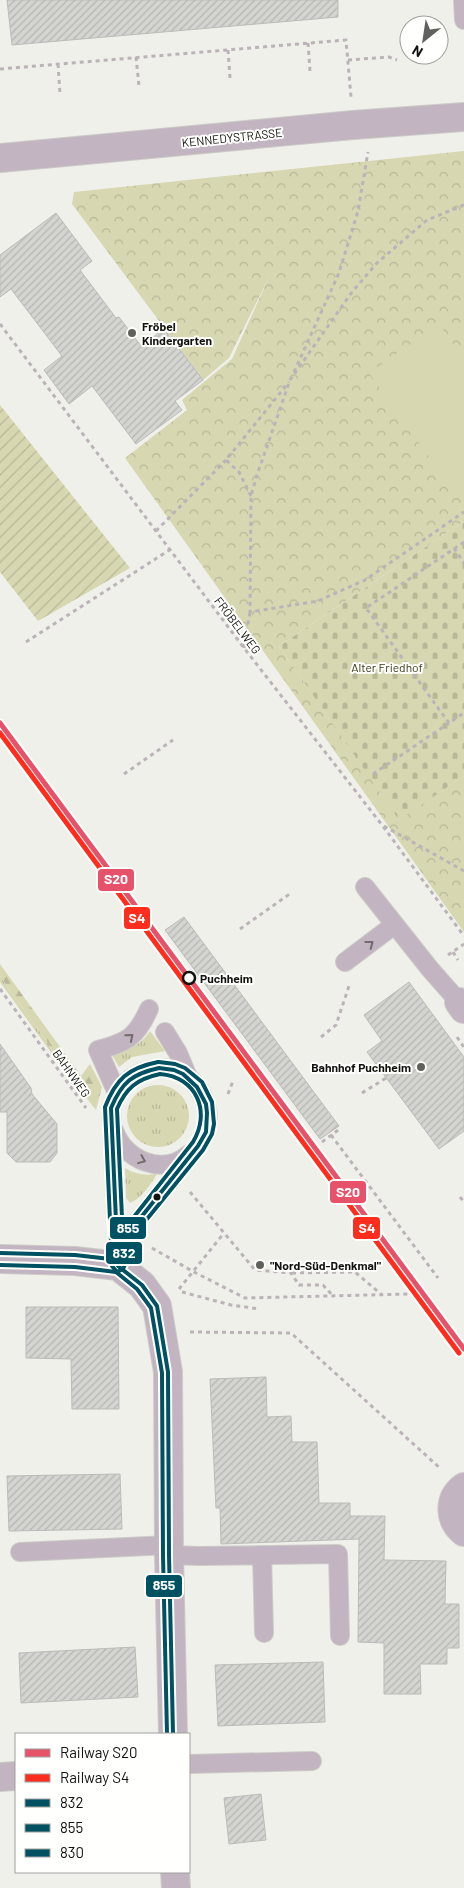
<svg xmlns="http://www.w3.org/2000/svg" width="464" height="1888" font-family="Barlow,sans-serif">
<style>
.grass{fill:url(#grass-tufts)}
.forest{fill:url(#forest-firs)}
.cemetery{fill:url(#cemetery-stones)}
.park{fill:url(#park-crowns)}
.garden{fill:url(#garden-furrows)}
.pitch{fill:#d7d7b2}
.building{fill:url(#building-hatch);stroke:#bbbcb7}
.lines{fill:none;stroke-linecap:round;stroke-linejoin:round}
.service-casing{stroke:#ccccc8;stroke-width:20}
.minor-casing{stroke:#ccccc8;stroke-width:30}
.tertiary-casing{stroke:#ccccc8;stroke-width:30}
.path{stroke:#bbb3b8;stroke-width:3;stroke-dasharray:4 4;stroke-linecap:butt}
.service{stroke:#c2b4c0;stroke-width:18}
.minor{stroke:#c2b4c0;stroke-width:28}
.tertiary{stroke:#c2b4c0;stroke-width:28}
.bus-1-casing{stroke:#fffffd;stroke-width:8}
.bus-2-casing{stroke:#fffffd;stroke-width:8}
.bus-3-casing{stroke:#fffffd;stroke-width:8}
.bus-1{stroke:#005262;stroke-width:4}
.bus-2{stroke:#005262;stroke-width:4}
.bus-3{stroke:#005262;stroke-width:4}
.rail-1-casing{stroke:#fffffd;stroke-width:9}
.rail-2-casing{stroke:#fffffd;stroke-width:9}
.rail-1{stroke:#e7526b;stroke-width:5}
.rail-2{stroke:#ff2d1d;stroke-width:5}
.oneway{stroke:#736b70}
.poi-dot{fill:#60605c;stroke:#fffffd;stroke-width:2}
.stop-dot{fill:#fffffd;stroke:#12120f;stroke-width:2.5}
.bus-dot{fill:#12120f;stroke:#fffffd;stroke-width:2}
.labels{text-anchor:middle;dominant-baseline:central;stroke-width:4;stroke-linejoin:round;paint-order:stroke}
.street-label{font-size:12px;fill:#12120f;stroke:#fffffd}
.poi-label{font-size:12px;font-weight:bold;fill:#12120f;stroke:#fffffd;text-anchor:start}
.park-label{font-size:12px;fill:#393813;stroke:#fffffd}
.stop-label{font-size:12px;font-weight:bold;fill:#12120f;stroke:#fffffd;text-anchor:start}
.line-badge{stroke:#fffffd;stroke-width:2}
.badge-label{font-size:14px;text-anchor:middle;font-weight:bold;fill:#fff}
</style>
<defs>
<pattern id="grass-tufts" width="24" height="20" patternUnits="userSpaceOnUse" patternTransform="scale(1.25)"><rect width="24" height="20" fill="#d7d7b2"/><path d="M3 7l-1-3M5 7V3M7 7l1-3M15 17l-1-3M17 17v-4M19 17l1-3" fill="none" stroke="#b8b898"/></pattern>
<pattern id="forest-firs" width="22" height="20" patternUnits="userSpaceOnUse" patternTransform="scale(1.25)"><rect width="22" height="20" fill="#d7d7b2"/><path d="M5 1l3.5 6h-7zM16 11l3.5 6h-7z" fill="#b8b898"/></pattern>
<pattern id="cemetery-stones" width="16" height="16" patternUnits="userSpaceOnUse" patternTransform="scale(1.25)"><rect width="16" height="16" fill="#d7d7b2"/><path d="M2 7V4a2 2 0 0 1 4 0v3zM10 15v-3a2 2 0 0 1 4 0v3z" fill="#b8b898"/></pattern>
<pattern id="park-crowns" width="20" height="18" patternUnits="userSpaceOnUse" patternTransform="scale(1.25)"><rect width="20" height="18" fill="#d7d7b2"/><path d="M2 6a3 3 0 1 1 6 0M12 15a3 3 0 1 1 6 0" fill="none" stroke="#b8b898"/></pattern>
<pattern id="garden-furrows" width="10" height="10" patternUnits="userSpaceOnUse" patternTransform="scale(1.25)"><rect width="10" height="10" fill="#d7d7b2"/><path d="M-1 1l2-2M0 10L10 0M9 11l2-2" fill="none" stroke="#b8b898"/></pattern>
<pattern id="building-hatch" width="6" height="6" patternUnits="userSpaceOnUse" patternTransform="scale(1.25)"><rect width="6" height="6" fill="#d4d4d0"/><path d="M-1 1l2-2M0 6l6-6M5 7l2-2" fill="none" stroke="#b5b5b1"/></pattern>
</defs>
<rect width="100%" height="100%" fill="#f0f0ea"/>
<path class="grass" d="M0,976L96,1110L63,1069L0,982Z
M150,1031L165,1051L132,1057L119,1067L112,1055C128,1050 141,1045 150,1031Z
M127 1116a31 31 0 1 1 62 0a31 31 0 1 1-62 0Z
M125,1168C135,1174 145,1176 157,1174C150,1185 142,1198 130,1203L126,1198Z"/>
<path class="forest" d="M0,964L81,1076L90,1064L102,1087L96,1110L0,976Z"/>
<path class="cemetery" d="M464,521V776L399,821L279,646Z"/>
<path class="park" d="M464,151V521L279,646L399,820L464,776V932L125,458L187,410L182,400L232,359L270,275L229,358L203,380L72,204L74,192Z"/>
<path class="garden" d="M0,405L130,568L38,621L0,572Z"/>
<path class="pitch" d="M439,324L464,360V480L452,489L369,373Z"/>
<path class="building" d="M7,0H338V17L12,45Z
M56,213L92,261L80,270L116,318L119,317L141,346L164,329L203,380L175,401L182,410L136,444L92,386L69,404L44,370L62,356L11,289L0,297V255Z
M184,917L339,1126L320,1139L165,930Z
M409,982L464,1057V1131L439,1149L367,1052L382,1041L364,1015Z
M0,1044L31,1088L32,1094L57,1124V1153L50,1162H16L7,1153V1112H0Z
M26,1307H118L119,1409H72L71,1359L26,1358Z
M266,1377L267,1417L291,1416L292,1442H317L319,1503H350V1516H385L384,1560L446,1561L445,1604H459V1648H447V1664H420L421,1694H384V1643L358,1642L359,1539L221,1544L220,1508H216L210,1379Z
M120,1474L122,1529L9,1531L7,1476Z
M135,1647L138,1697L21,1703L19,1653Z
M323,1662L325,1722L218,1726L215,1665Z
M261,1794L266,1840L229,1844L224,1798Z"/>
<g class="lines">
<defs>
<path id="service" d="M463,0L464,20
M365,887L430,969L459,1002
M345,962L394,925
M165,1032L178,1053L188,1077
M159,1068C164,1068 169,1069 174,1070C199,1078 213,1107 206,1132C204,1136 201,1141 198,1146L138,1221L118,1266L111,1108C121,1082 131,1073 159,1068Z
M117,1093L98,1050C127,1042 136,1038 149,1009
M114,1130C124,1160 163,1177 189,1154
M20,1552L169,1545
M169,1555L199,1556L338,1554L340,1636
M262,1555L264,1633
M189,1764L312,1761"/>
<path id="minor" d="M0,158L353,125L464,117
M459,1002L464,1009
M464,1487C448,1499 449,1520 464,1532
M0,1777L16,1776"/>
<path id="tertiary" d="M0,1259L75,1261L118,1266L142,1285L157,1306L168,1372L169,1555L173,1734
M175,1872L176,1888"/>
</defs>
<use href="#service" class="service-casing"/>
<use href="#minor" class="minor-casing"/>
<use href="#tertiary" class="tertiary-casing"/>
<path class="path" d="M308,43L310,71
M228,50L230,78
M136,57L139,86
M348,60L389,57L397,60
M58,64L60,94
M0,69L346,40L351,97
M464,205L427,220L377,263L352,292L290,380L256,478L251,496L250,612L318,601L365,580L464,512
M0,324L244,648L382,825L464,936
M294,372L339,273L358,211L368,152
M251,496L239,472L226,460L289,382
M156,531L226,460
M464,542L366,608L449,723L464,713
M454,548L464,563
M26,642L171,549
M244,648L250,612
M124,774L173,740
M373,774L449,723
M384,826L464,871
M240,929L291,893
M453,952L458,960
M448,955L464,944
M0,989L86,1108
M321,1037L336,1025L349,986
M457,1037L464,1047
M362,1093L386,1078
M228,1094L233,1081
M331,1135L438,1278
M322,1142L341,1128
M190,1192L255,1270L291,1273L299,1285H323L333,1296
M460,1197L464,1202
M152,1248L194,1272L245,1298L409,1294
M292,1273L355,1272L382,1295
M179,1289L224,1233
M182,1292L231,1305L260,1309
M190,1332L291,1333L441,1469"/>
<use href="#service" class="service"/>
<use href="#minor" class="minor"/>
<use href="#tertiary" class="tertiary"/>
<defs>
<path id="bus-1" d="M159,1068L174,1070L183,1074L197,1087L206,1104L207,1113L206,1132L198,1146L138,1221L118,1266L111,1108C122,1082 132,1074 159,1068Z
M118,1266L142,1285L157,1306L168,1372L169,1555L173,1734"/>
<path id="bus-2" d="M160,1074C197,1077 211,1112 193,1142L133,1218L123,1239L117,1109C126,1088 137,1079 160,1074Z
M0,1265L75,1267L116,1272L137,1289L151,1308L162,1373L163,1555L167,1734"/>
<path id="bus-3" d="M158,1062C128,1068 116,1079 105,1107L112,1266L117,1272L123,1269L143,1224L203,1150L212,1134L214,1124L212,1102L202,1082L185,1068L175,1064L159,1062
M0,1253L75,1255L119,1260"/>
</defs>
<use href="#bus-1" class="bus-1-casing"/>
<use href="#bus-2" class="bus-2-casing"/>
<use href="#bus-3" class="bus-3-casing"/>
<use href="#bus-1" class="bus-1"/>
<use href="#bus-2" class="bus-2"/>
<use href="#bus-3" class="bus-3"/>
<defs>
<path id="rail-1" d="M0,723L464,1349"/>
<path id="rail-2" d="M0,733L459,1353"/>
</defs>
<use href="#rail-1" class="rail-1-casing"/>
<use href="#rail-2" class="rail-2-casing"/>
<use href="#rail-1" class="rail-1"/>
<use href="#rail-2" class="rail-2"/>
</g>
<defs><path id="oneway-chevron" d="M-2-3.5L2.5 0L-2 3.5" fill="none" stroke-width="1.6" stroke-linecap="round" stroke-linejoin="round" transform="scale(1.25)"/></defs>
<g class="oneway">
<use href="#oneway-chevron" transform="translate(370 944) rotate(-37)"/>
<use href="#oneway-chevron" transform="translate(130 1037) rotate(-40)"/>
<use href="#oneway-chevron" transform="translate(142 1160) rotate(22)"/>
</g>
<g class="poi-dot">
<circle cx="132" cy="333" r="5"/>
<circle cx="421" cy="1067" r="5"/>
<circle cx="260" cy="1265" r="5"/>
</g>
<circle class="stop-dot" cx="189" cy="978" r="6"/>
<circle class="bus-dot" cx="157" cy="1197" r="4.5"/>
<g class="labels">
<g class="street-label">
<text transform="translate(232 137) rotate(-6)">KENNEDYSTRASSE</text>
<text transform="translate(238 625) rotate(53)">FRÖBELWEG</text>
<text transform="translate(72 1073) rotate(55)">BAHNWEG</text>
</g>
<g class="poi-label">
<text x="142" y="326">Fröbel<tspan x="142" dy="14">Kindergarten</tspan></text>
<text x="411" y="1067" text-anchor="end">Bahnhof Puchheim</text>
<text x="270" y="1265">"Nord-Süd-Denkmal"</text>
</g>
<g class="park-label">
<text x="387" y="667">Alter Friedhof</text>
</g>
<g class="stop-label">
<text x="200" y="978">Puchheim</text>
</g>
</g>
<g class="line-badge">
<rect x="97" y="868" width="38" height="24" rx="5" fill="#e7526b"/>
<rect x="123" y="906" width="28" height="24" rx="5" fill="#ff2d1d"/>
<rect x="329" y="1180" width="38" height="24" rx="5" fill="#e7526b"/>
<rect x="352" y="1216" width="29" height="24" rx="5" fill="#ff2d1d"/>
<rect x="109" y="1216" width="38" height="24" rx="5" fill="#005262"/>
<rect x="105" y="1241" width="38" height="24" rx="5" fill="#005262"/>
<rect x="145" y="1574" width="38" height="24" rx="5" fill="#005262"/>
</g>
<g class="badge-label">
<text x="116" y="884">S20</text>
<text x="137" y="923">S4</text>
<text x="348" y="1197">S20</text>
<text x="367" y="1233">S4</text>
<text x="128" y="1233">855</text>
<text x="124" y="1258">832</text>
<text x="164" y="1590">855</text>
</g>
<rect x="15" y="1733" width="175" height="140" fill="#fffffd" stroke="#a0a09e"/>
<rect x="25" y="1749" width="25" height="8" fill="#e7526b" stroke="#a0a09e"/>
<text x="60" y="1758" font-size="15" fill="#12120f">Railway S20</text>
<rect x="25" y="1774" width="25" height="8" fill="#ff2d1d" stroke="#a0a09e"/>
<text x="60" y="1783" font-size="15" fill="#12120f">Railway S4</text>
<rect x="25" y="1799" width="25" height="8" fill="#005262" stroke="#a0a09e"/>
<text x="60" y="1808" font-size="15" fill="#12120f">832</text>
<rect x="25" y="1824" width="25" height="8" fill="#005262" stroke="#a0a09e"/>
<text x="60" y="1833" font-size="15" fill="#12120f">855</text>
<rect x="25" y="1849" width="25" height="8" fill="#005262" stroke="#a0a09e"/>
<text x="60" y="1858" font-size="15" fill="#12120f">830</text>
<g transform="translate(424 40) rotate(210)"><circle r="24" fill="#fffffd" stroke="#a0a09e"/>
<path d="M0-4L9 19L0 12L-9 19Z" fill="#60605c"/>
<text y="-8" font-size="14" font-weight="bold" text-anchor="middle" fill="#12120f">N</text>
</g>
</svg>
